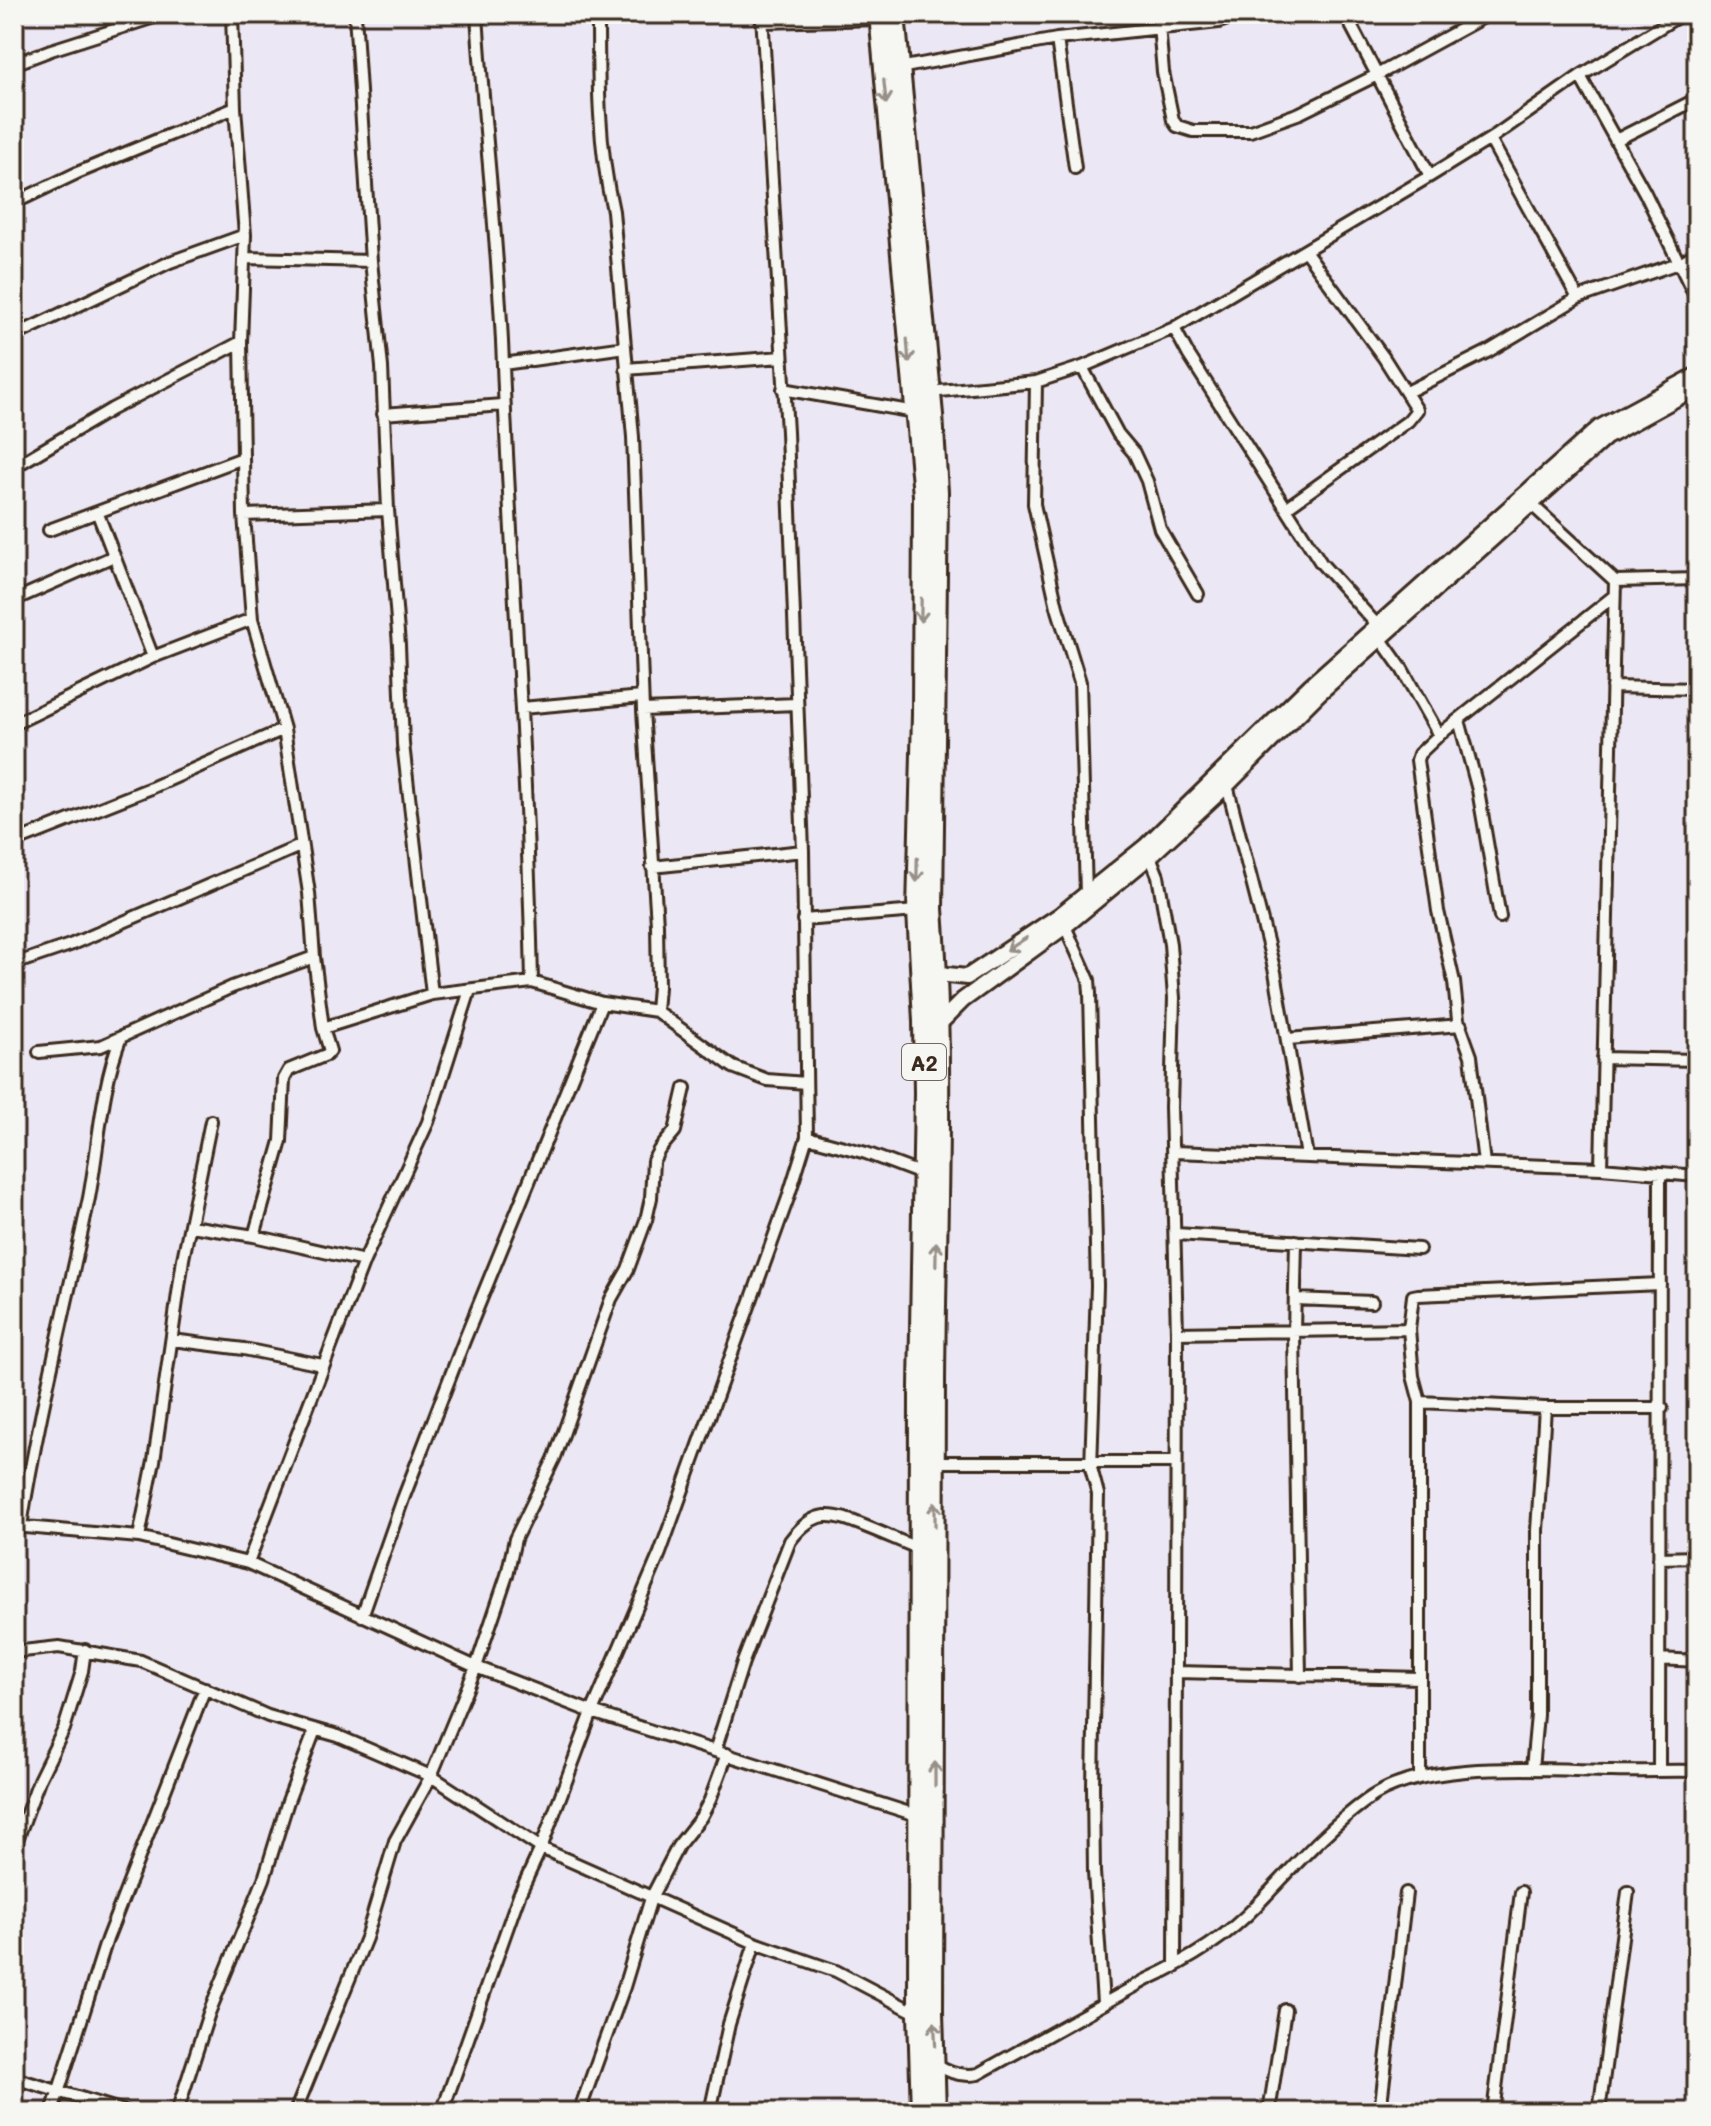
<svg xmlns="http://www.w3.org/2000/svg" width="1711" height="2126" font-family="Mali,sans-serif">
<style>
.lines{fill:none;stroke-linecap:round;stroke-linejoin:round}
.street-casing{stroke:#3b2a1e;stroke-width:16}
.secondary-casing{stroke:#3b2a1e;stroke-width:20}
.highway-casing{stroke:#3b2a1e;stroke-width:24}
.street{stroke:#f6f6f2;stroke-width:10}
.secondary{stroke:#f6f6f2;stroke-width:14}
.highway{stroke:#f6f6f2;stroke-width:18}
.oneway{stroke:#989088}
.labels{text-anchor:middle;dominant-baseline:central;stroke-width:7;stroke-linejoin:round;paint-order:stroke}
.shield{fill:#f6f6f2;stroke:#73675e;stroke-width:2}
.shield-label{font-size:22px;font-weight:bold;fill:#3b2a1e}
</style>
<rect width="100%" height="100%" fill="#ece7f4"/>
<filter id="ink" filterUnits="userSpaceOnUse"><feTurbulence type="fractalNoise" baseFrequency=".0125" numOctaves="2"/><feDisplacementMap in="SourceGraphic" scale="16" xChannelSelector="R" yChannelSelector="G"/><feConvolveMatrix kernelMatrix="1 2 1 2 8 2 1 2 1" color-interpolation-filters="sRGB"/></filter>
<g filter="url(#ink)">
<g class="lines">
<defs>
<path id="street" d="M232,14L235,108L245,235L241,342L244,515L252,619L284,729L309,893L314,957L323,1028L330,1051L326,1055L289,1070L284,1079L281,1141L254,1236
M355,14L371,261L382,367L388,510L399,645L403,744L432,994
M477,14C484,131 499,248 503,365C511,571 528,776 532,982
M598,14C598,80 598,146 613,211L633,437L643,710L657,924L658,987L656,1011
M1158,14L1163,72L1173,120L1177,126L1193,131H1250L1300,113L1377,75L1489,14
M1345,14L1430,176
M762,22L880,19
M1057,39L1075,168
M14,64L51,50L164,14
M899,68L1057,39L1219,22L1242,14
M1580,76L1645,193L1697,300
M1490,139L1578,298
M1616,140L1697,99
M14,203L77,173L235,108
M246,258L371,261
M1174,328L1188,354L1321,563L1377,625
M14,336L170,262L245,235
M503,364L625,347
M1082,367L1118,434L1134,453L1147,481L1160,529L1198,594
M626,369L782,357
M1036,382L1034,504L1057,607L1080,682L1086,894
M783,389L915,412
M929,392L1036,382L1082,367L1174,328L1430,176L1490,139L1580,76L1682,14
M1407,392L1489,351L1578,298L1681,262L1697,253
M383,414L503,405
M14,467L112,409L241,342
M1530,503L1615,581L1601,1168
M1286,508L1408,421L1417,410L1384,358L1306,252
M98,514L153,657
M244,515L388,510
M49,530L243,458
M1615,581L1697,579
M14,600L114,556
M1380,638L1402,669L1439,735
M1612,687L1697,689
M522,708L642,697
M643,710L796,704
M1459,720L1478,790L1500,917
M14,724L153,657L252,619
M1227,785L1275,972L1307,1156
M14,842L151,788L284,729
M1150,856L1158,876L1170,944L1174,998L1171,1107L1177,1333L1175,1967
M652,867L803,851
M803,920L917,911
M1065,926L1089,980L1090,993L1097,1286L1091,1468L1098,1494L1093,1787L1094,1872L1103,2003
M14,964L70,945L300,846
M323,1028L432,994L532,982L602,1003L656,1011L733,1067L767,1080L806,1083
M1288,1039L1461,1025
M39,1052L101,1046L232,987L314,957
M1603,1058L1697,1060
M807,1137L866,1153L922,1174
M1174,1152L1601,1168L1697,1176
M1484,1163L1471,1056L1458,1020L1454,982L1438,911L1417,760L1419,754L1439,735L1614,596
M191,1226L254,1236L364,1261
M1176,1234L1419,1249
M1296,1241L1294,1333L1300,1676
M1295,1299L1372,1302
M1409,1329L1413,1296L1418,1295L1660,1284
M1177,1333L1409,1329L1413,1376L1420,1402L1545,1408H1662
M172,1340L244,1349L322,1365
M936,1462H1175
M14,1526L139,1537L248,1563L476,1667L592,1712L919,1816
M21,1526C38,1416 66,1308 89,1198C99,1145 101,1087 121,1037
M139,1537L154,1461L183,1259L211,1121
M1659,1558L1697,1557
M248,1563L364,1261L428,1122L470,990
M362,1616L403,1499L464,1341L602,1003
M14,1652L59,1647L141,1661L268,1716L338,1736L431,1776L541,1848L755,1943L836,1971L918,2014
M1659,1659L1697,1661
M1177,1672L1420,1678
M715,1751L743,1662L790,1541C815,1507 833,1513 867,1527C885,1534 902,1542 920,1549
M1532,1769L1537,1715V1530L1545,1408
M1659,1770L1660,1175
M1420,1776V1402
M14,1848L39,1780L64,1729L82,1671L85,1650
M936,2064C948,2072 963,2077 978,2074L1146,1980C1186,1962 1227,1937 1257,1905C1292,1869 1325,1830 1367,1800C1423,1759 1544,1770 1612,1771C1640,1772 1668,1770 1697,1771
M14,2078L127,2112
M52,2112L107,1939L205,1688
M177,2112L209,2013L264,1879L288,1801L315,1730
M295,2112L366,1938L395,1841L431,1776L476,1667L507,1575L515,1539L555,1457L611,1299L628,1269L646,1220L651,1198L653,1161L659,1150L675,1131L685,1088
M442,2112L519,1895L541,1848L592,1712L660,1553L788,1198L807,1137L803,851L787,432L762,14
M579,2112L624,1987L651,1898L678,1846L701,1817L710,1800L727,1754
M710,2112L729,2024L755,1943
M1269,2112L1285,2010
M1380,2112L1406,1893
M1493,2112L1521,1892
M1599,2112L1628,1892"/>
<path id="secondary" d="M938,974L967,977L1060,915L1146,846L1311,685L1599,428L1697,375
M939,1024L963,1000L1065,926L1150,856L1227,785L1319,693L1606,437L1697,387"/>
<path id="highway" d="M879,14L923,495L922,714L917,911L923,1021L924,1093L919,1387L918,2014L921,2112
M895,14L933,415L938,492L933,909C945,1066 936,1224 935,1382C933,1592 935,1802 933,2012L936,2112"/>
</defs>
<use href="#street" class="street-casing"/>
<use href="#secondary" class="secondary-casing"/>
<use href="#highway" class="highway-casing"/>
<use href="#street" class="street"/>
<use href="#secondary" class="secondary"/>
<use href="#highway" class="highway"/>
</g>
<defs><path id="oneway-shaft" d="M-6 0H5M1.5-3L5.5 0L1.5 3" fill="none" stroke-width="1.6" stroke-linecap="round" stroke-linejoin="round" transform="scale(2)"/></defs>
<g class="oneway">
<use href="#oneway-shaft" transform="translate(885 92) rotate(84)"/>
<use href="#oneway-shaft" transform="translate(908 351) rotate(86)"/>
<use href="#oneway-shaft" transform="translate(921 610) rotate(91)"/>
<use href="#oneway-shaft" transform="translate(917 870) rotate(91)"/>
<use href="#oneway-shaft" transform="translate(1017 944) rotate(147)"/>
<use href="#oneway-shaft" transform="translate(936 1254) rotate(-89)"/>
<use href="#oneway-shaft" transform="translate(935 1514) rotate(-90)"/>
<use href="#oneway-shaft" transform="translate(935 1774) rotate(-90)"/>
<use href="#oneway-shaft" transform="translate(935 2034) rotate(-93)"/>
</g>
</g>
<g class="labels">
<rect class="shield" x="902" y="1044" width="44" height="36" rx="6"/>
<g class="shield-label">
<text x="924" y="1062">A2</text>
</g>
</g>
<rect width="1711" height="2126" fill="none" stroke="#f6f6f2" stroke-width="48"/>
<rect x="24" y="24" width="1663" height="2078" fill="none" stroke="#3b2a1e" stroke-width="3" filter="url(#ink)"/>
</svg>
